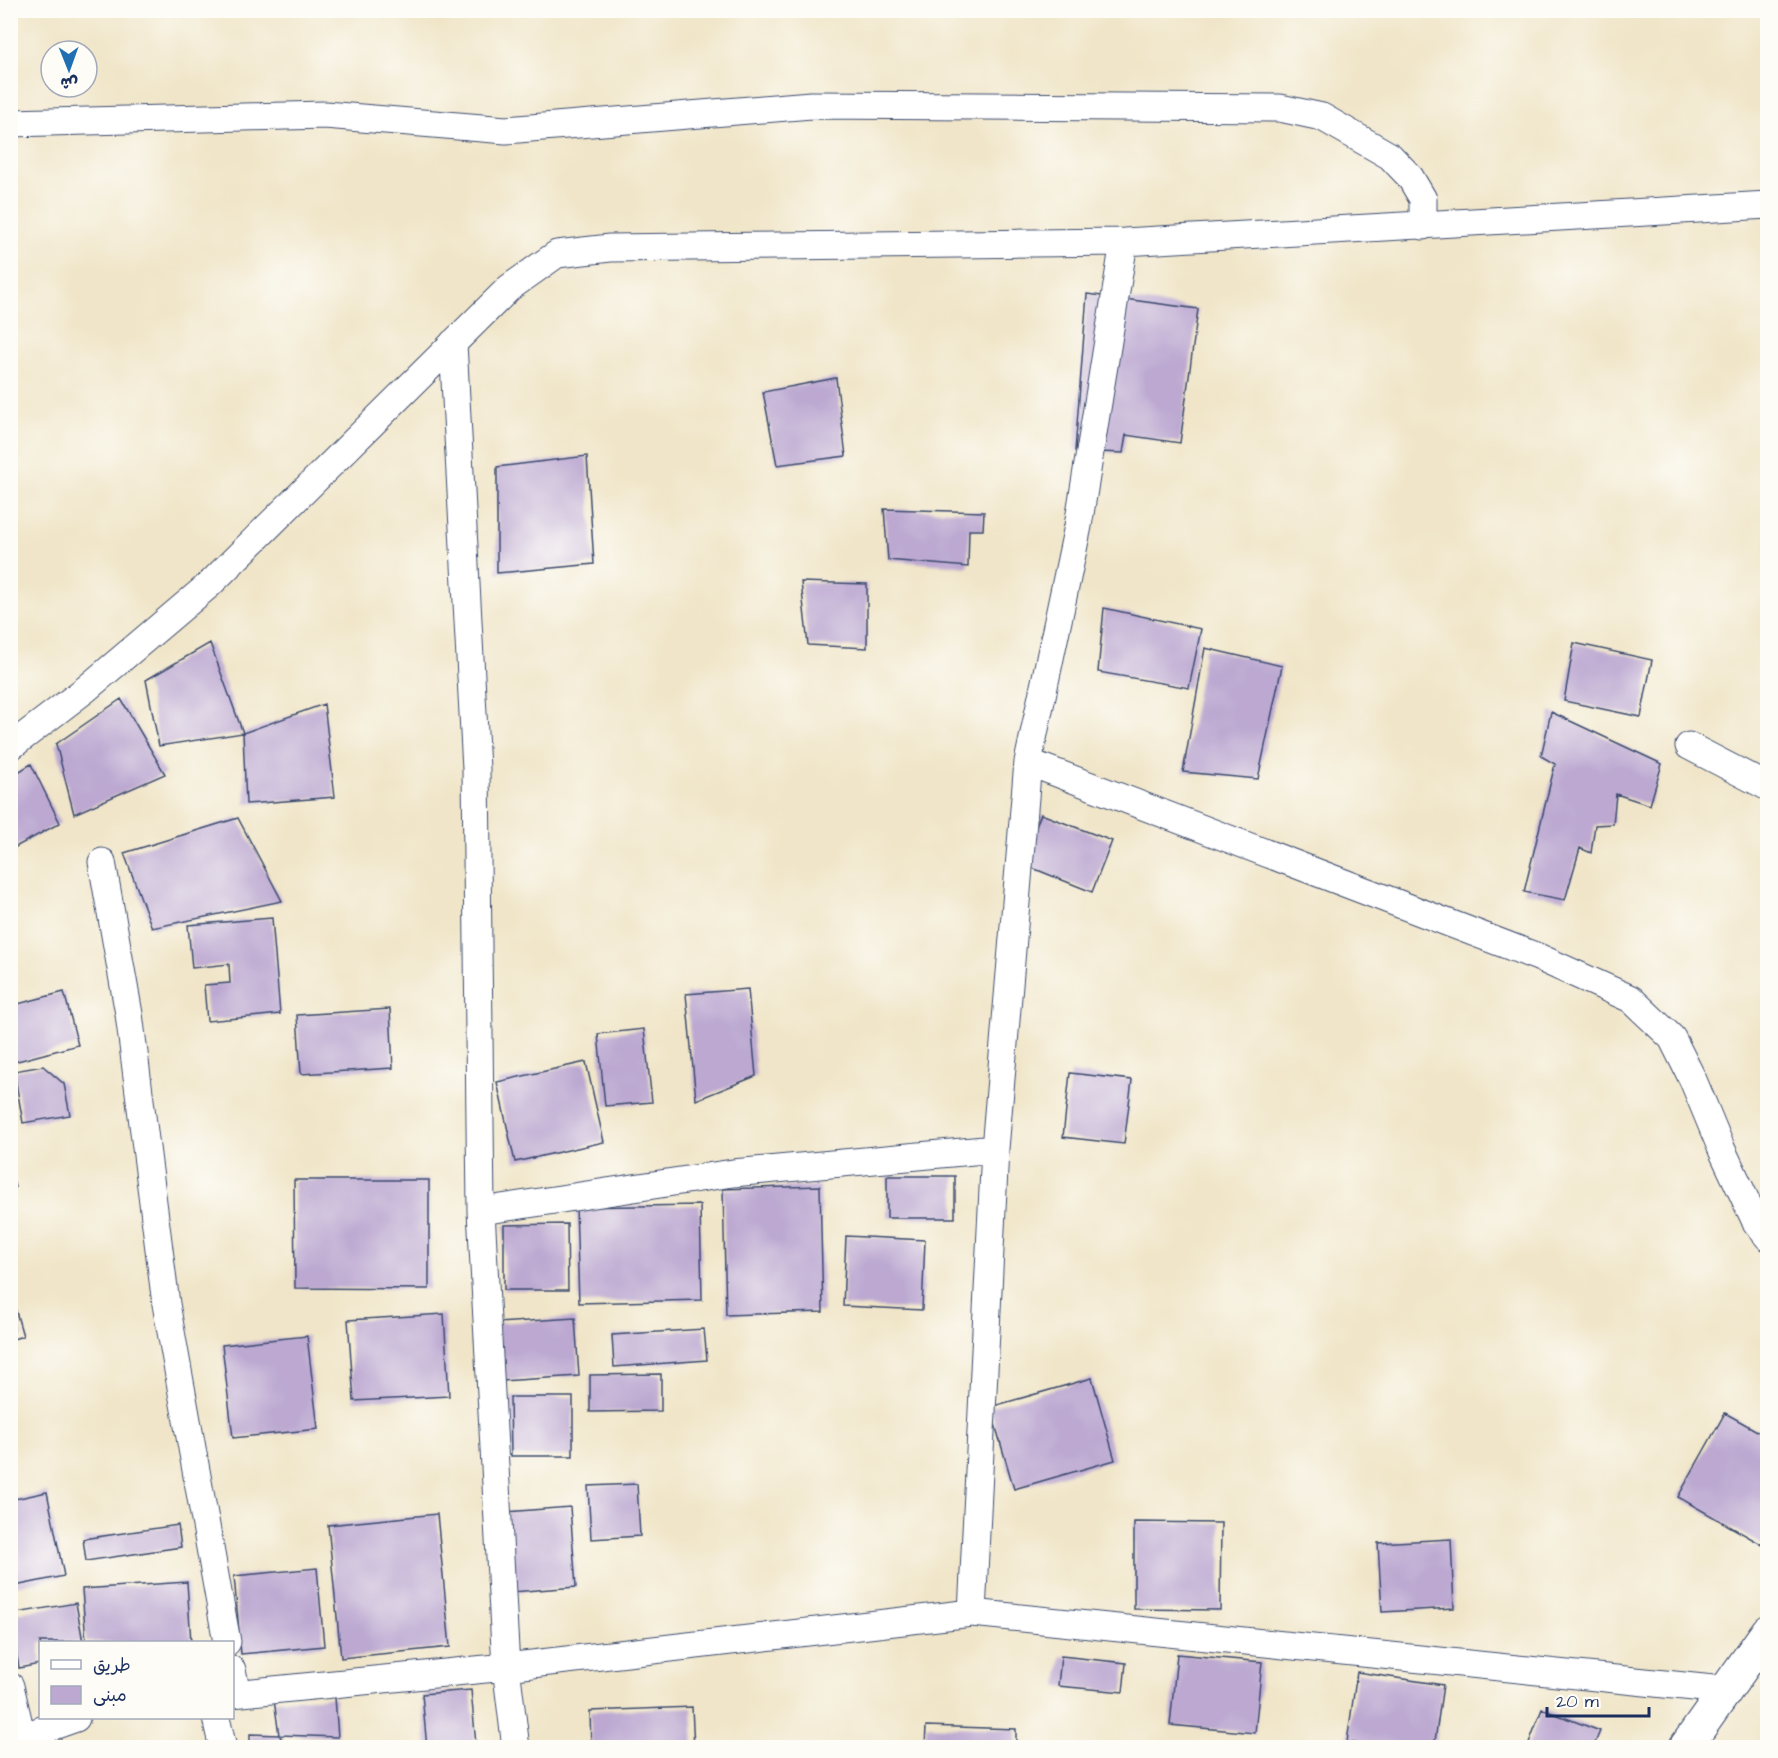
<svg xmlns="http://www.w3.org/2000/svg" width="1778" height="1758" font-family="'Architects Daughter','Playpen Sans Arabic',sans-serif">
<style>
.building{fill:#bca8d1}
.lines{fill:none;stroke-linecap:round;stroke-linejoin:round}
.street-casing{stroke:#3b4a6e;stroke-width:29}
.secondary-casing{stroke:#3b4a6e;stroke-width:35}
.street{stroke:#fff;stroke-width:27}
.secondary{stroke:#fff;stroke-width:33}
</style>
<rect width="100%" height="100%" fill="#fdfcf7"/>
<filter id="ink" filterUnits="userSpaceOnUse"><feTurbulence type="fractalNoise" baseFrequency=".0167" numOctaves="2"/><feDisplacementMap in="SourceGraphic" scale="12" xChannelSelector="R" yChannelSelector="G"/><feConvolveMatrix kernelMatrix="1 2 1 2 8 2 1 2 1" color-interpolation-filters="sRGB"/></filter>
<filter id="wash" filterUnits="userSpaceOnUse"><feTurbulence type="fractalNoise" baseFrequency=".008" numOctaves="4" result="noise"/><feDisplacementMap in="SourceGraphic" scale="24" xChannelSelector="R" yChannelSelector="G"/><feGaussianBlur stdDeviation="1.35" result="paint"/><feColorMatrix in="noise" values="0 0 0 0 0 0 0 0 0 0 0 0 0 0 0 0 0 1.4 0 .05"/><feComposite in="paint" operator="in"/></filter>
<g filter="url(#wash)">
<rect width="100%" height="100%" fill="#f0e5c8"/>
<g id="blocks">
<path class="building" d="M1087,294L1198,309L1180,443L1126,435L1123,453L1075,451Z
M836,378L846,456L777,465L763,392Z
M587,456L594,564L497,573V467Z
M884,509L984,512L983,530H969L968,567L888,560Z
M801,582L867,584V648L808,645Z
M1104,608L1201,629L1189,688L1098,672Z
M210,643L243,733L159,746L146,680Z
M1574,643L1652,660L1641,717L1564,701Z
M1205,648L1282,666L1258,779L1183,772Z
M121,699L165,774L74,814L56,744Z
M324,704L335,797L246,804L243,733Z
M1551,712L1662,764L1650,805L1616,794L1613,824L1595,825L1591,853L1580,848L1565,900L1524,892L1555,764L1541,756Z
M31,764L60,823L10,850V777Z
M1041,814L1112,841L1092,892L1020,863Z
M238,818L282,901L152,928L124,853Z
M272,918L280,1014L207,1021L204,985L230,983L229,964L192,968L188,925Z
M748,989L756,1076L696,1100L686,994Z
M64,992L78,1045L10,1063V1006Z
M390,1009L393,1068L301,1074L297,1015Z
M644,1029L652,1102L605,1106L598,1034Z
M586,1062L604,1142L515,1162L497,1082Z
M43,1066L64,1084L70,1115L23,1123L14,1071Z
M1070,1073L1132,1080L1124,1144L1063,1137Z
M10,1167L15,1188L10,1189Z
M887,1176H955V1218H887Z
M294,1180H429V1289L295,1288Z
M820,1186L823,1312L726,1315L723,1189Z
M700,1205L702,1300L579,1303L576,1207Z
M567,1224L568,1290H504V1225Z
M846,1236L925,1240L922,1310L843,1306Z
M15,1308L23,1336L10,1340V1310Z
M444,1314L449,1396L354,1401L348,1320Z
M575,1318L579,1376L501,1381L497,1323Z
M704,1329L707,1360L614,1367L612,1335Z
M307,1336L318,1429L233,1438L222,1345Z
M661,1374V1411L590,1412V1375Z
M1092,1378L1115,1460L1014,1489L990,1407Z
M510,1397H573V1456H511Z
M1725,1413L1768,1437V1548L1678,1497Z
M637,1484L640,1536L591,1539L588,1486Z
M47,1492L64,1576L10,1587V1500Z
M570,1507L576,1587L512,1592L506,1512Z
M437,1514L450,1647L341,1658L328,1525Z
M1134,1522L1221,1523L1220,1610L1134,1609Z
M178,1525L181,1547L86,1561L83,1539Z
M1451,1539L1454,1608L1382,1612L1378,1543Z
M317,1568L324,1646L241,1654L234,1576Z
M187,1582L191,1642H86L82,1589Z
M76,1603L83,1642H40V1664L19,1668L10,1614Z
M1177,1654L1262,1662L1255,1733L1170,1725Z
M1061,1656L1126,1663L1123,1692L1058,1686Z
M1357,1672L1443,1685L1434,1748H1385L1347,1742Z
M471,1690L476,1745L427,1748L422,1694Z
M335,1697L338,1737L279,1735L274,1700Z
M692,1707L694,1748H591L590,1711Z
M1542,1709L1600,1731L1593,1748H1527Z
M926,1726L1016,1729V1748H925Z
M250,1734L279,1735L289,1748H250Z"/>
</g>
</g>
<g filter="url(#ink)">
<use href="#blocks" fill-opacity="0" stroke="#3b4a6e" stroke-width="1.5"/>
<g class="lines">
<defs>
<path id="street" d="M10,123L325,115L506,130L811,105L1280,108L1322,117L1390,156L1410,177L1423,199V226
M453,343L476,769L481,1211L506,1667L516,1748
M1689,746L1768,787
M10,747L86,689L210,584L509,288L557,254L610,248L1124,242L1768,205
M1028,762L1538,957L1631,999L1672,1038L1693,1080L1722,1150L1756,1222L1768,1237
M102,862L129,1014L166,1304L227,1642
M481,1211L733,1173L995,1149
M972,1613L995,1149L1028,762L1078,526L1124,242
M232,1670L237,1693
M10,1686L22,1737
M232,1694L506,1667L972,1613L1723,1690
M216,1718L223,1748
M10,1746L22,1737L76,1718"/>
<path id="secondary" d="M1685,1748L1768,1631"/>
</defs>
<use href="#street" class="street-casing"/>
<use href="#secondary" class="secondary-casing"/>
<use href="#street" class="street"/>
<use href="#secondary" class="secondary"/>
</g>
</g>
<rect width="1778" height="1758" fill="none" stroke="#fdfcf7" stroke-width="36"/>
<rect x="39" y="1641" width="195" height="78" fill="#fdfcf7" stroke="#a3aaba" stroke-width="1.5"/>
<rect x="51" y="1660" width="30" height="9" fill="#ffffff" stroke="#a3aaba" stroke-width="1.5"/>
<text x="93" y="1671" font-size="18" fill="#1b2f5e">طريق</text>
<rect x="51" y="1686" width="30" height="18" fill="#bca8d1" stroke="#a3aaba" stroke-width="1.5"/>
<text x="93" y="1701" font-size="18" fill="#1b2f5e">مبنى</text>
<g transform="translate(69 69) rotate(179)"><circle r="28" fill="#fdfcf7" stroke="#a3aaba" stroke-width="1.5"/>
<path d="M0-4.5L10 22L0 15L-10 22Z" fill="#1f6fb2"/>
<text y="-9" font-size="16" font-weight="bold" text-anchor="middle" fill="#1b2f5e">ش</text>
</g>
<path d="M1547 1707v9h102v-9" fill="none" stroke="#1b2f5e" stroke-width="3"/>
<text x="1556" y="1707" font-size="18" fill="#1b2f5e" stroke="#fdfcf7" stroke-width="4.5" paint-order="stroke">20 m</text>
</svg>
